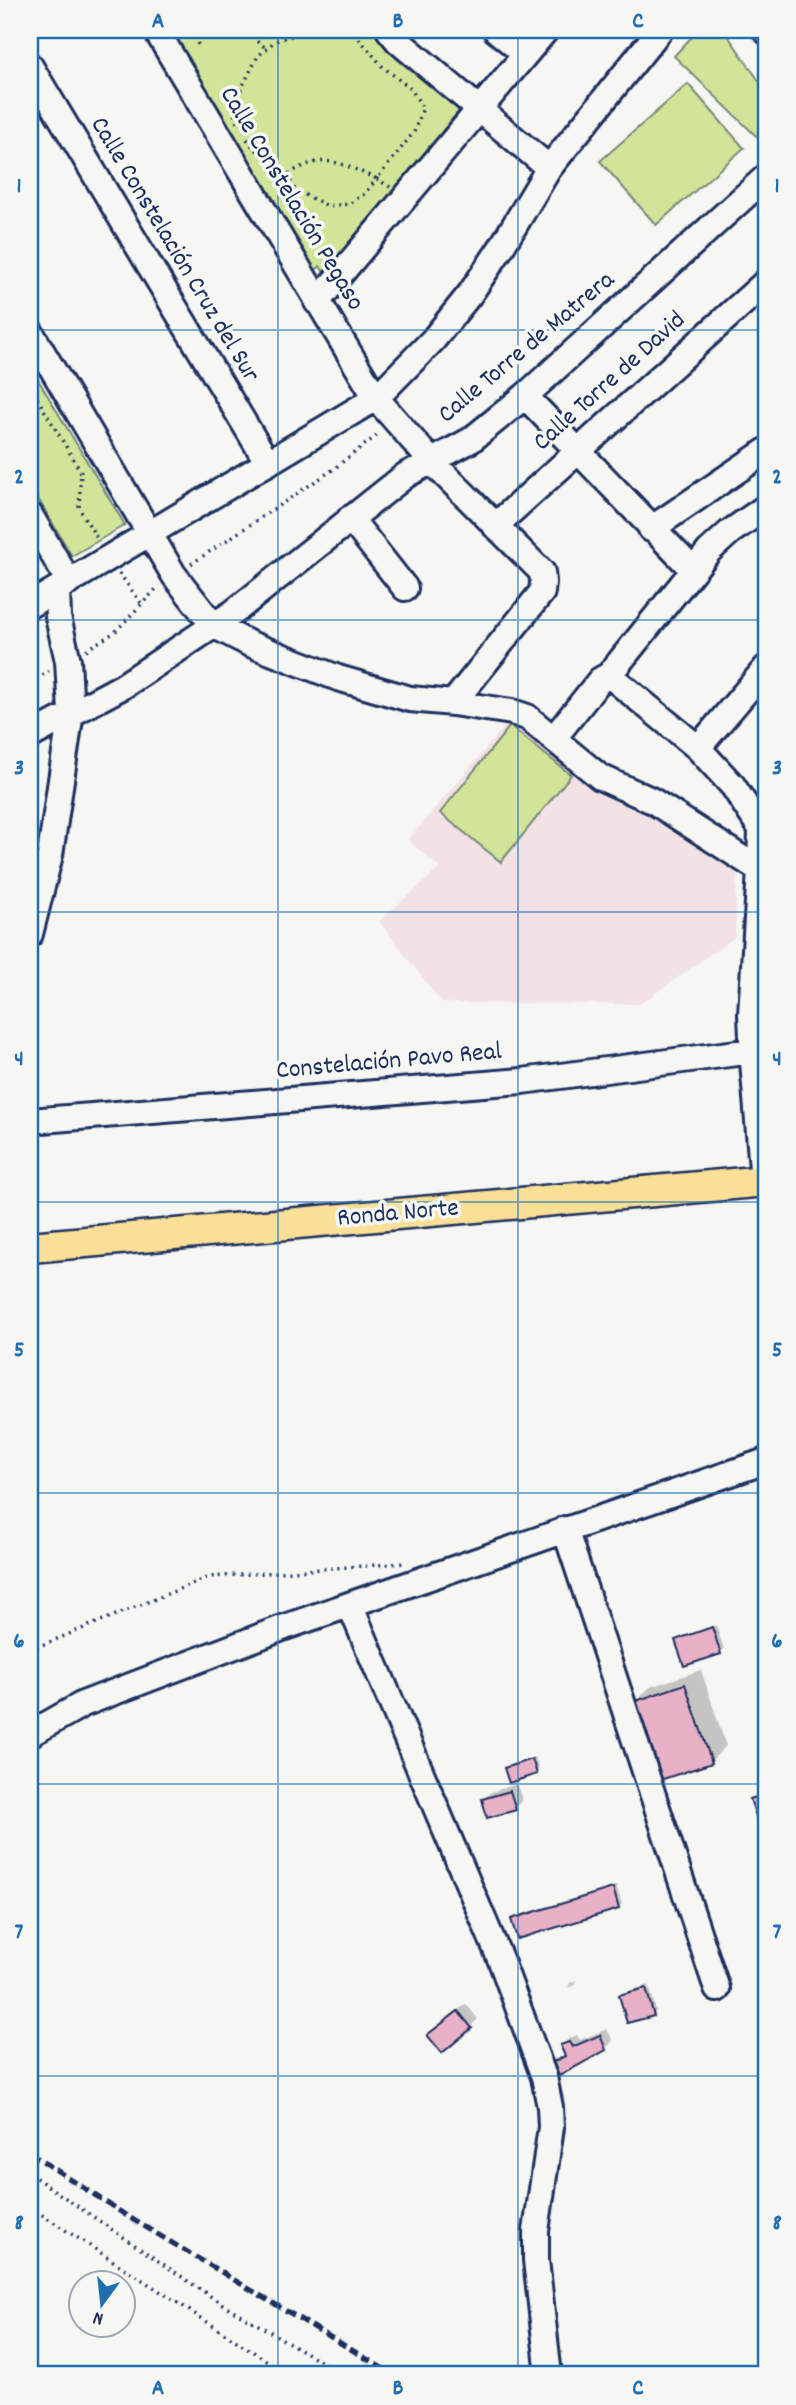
<svg xmlns="http://www.w3.org/2000/svg" width="796" height="2405" font-family="Dekko,sans-serif">
<style>
.built{fill:#f2e1e5}
.green{fill:#d2e498;stroke:#768a7b;stroke-width:2}
.shadow{fill:#0003}
.building{fill:#e8b1c7;stroke:#1b2f5e;stroke-width:2}
.lines{fill:none;stroke-linecap:round;stroke-linejoin:round}
.minor-casing{stroke:#1b2f5e;stroke-width:30}
.major-casing{stroke:#1b2f5e;stroke-width:35}
.path{stroke:#1b2f5e;stroke-width:3.5;stroke-dasharray:2 5;stroke-linecap:butt}
.minor{stroke:#f6f6f2;stroke-width:24}
.major{stroke:#fadf96;stroke-width:30}
.rail{stroke:#1b2f5e;stroke-width:5;stroke-dasharray:10 5;stroke-linecap:butt}
.grid{fill:none;stroke:#1f6fb2;stroke-width:2;stroke-opacity:0.55}
.labels{text-anchor:middle;dominant-baseline:central;stroke-width:7;stroke-linejoin:round;paint-order:stroke}
.street-label{font-size:26px;fill:#1b2f5e;stroke:#f6f6f2}
.neatline{fill:none;stroke:#1f6fb2;stroke-width:2.5}
.grid-label{font-size:23px;text-anchor:middle;font-weight:bold;fill:#1f6fb2}
</style>
<rect width="100%" height="100%" fill="#f6f6f2"/>
<filter id="ink" filterUnits="userSpaceOnUse"><feTurbulence type="fractalNoise" baseFrequency=".0143" numOctaves="2"/><feDisplacementMap in="SourceGraphic" scale="14" xChannelSelector="R" yChannelSelector="G"/><feConvolveMatrix kernelMatrix="1 2 1 2 8 2 1 2 1" color-interpolation-filters="sRGB"/></filter>
<g filter="url(#ink)">
<path class="built" d="M506,725H517L531,734L630,805L656,815L737,867L735,937L640,1004L442,1003L379,921L440,868L408,840Z"/>
<path class="green" d="M170,30H374L397,59L458,107V112L326,276L320,266L315,271Z
M698,30H724L766,91V129L756,136L674,56Z
M688,84L744,148L656,225L600,161Z
M30,366L125,525L72,556L30,485Z
M510,726L571,775L501,862L440,813Z"/>
<path class="shadow" d="M716,1625L724,1649L721,1652L685,1664L677,1640L680,1637Z
M701,1670L726,1746L711,1761L635,1702L650,1687Z
M535,1757L539,1769L536,1772L506,1768L510,1765Z
M517,1784L522,1800L515,1808L483,1800L491,1792Z
M616,1886L622,1904L618,1908L513,1919L516,1916Z
M576,1980L574,1985L568,1988L570,1983Z
M649,1985L656,2011L653,2015L621,1996L625,1992Z
M466,2004L478,2019L471,2026L437,2028Z
M607,2029L613,2041L605,2049L555,2063L566,2053L562,2046L569,2038L577,2035L580,2040Z"/>
<path class="building" d="M712,1627L721,1654L684,1666L675,1640Z
M685,1684L712,1763L660,1780L633,1702Z
M532,1759L537,1774L509,1783L504,1768Z
M510,1791L516,1810L487,1818L482,1799Z
M766,1794V1819L758,1822L750,1799Z
M613,1888L619,1909L517,1939L511,1919Z
M646,1988L654,2016L627,2023L619,1995Z
M458,2011L472,2028L442,2053L427,2035Z
M600,2035L606,2050L559,2076L553,2062L565,2056L560,2045L569,2042L572,2047Z"/>
<g class="lines">
<defs>
<path id="minor" d="M156,30L376,398L431,461L542,572L543,582L542,592L453,703
M389,30L398,41L549,168
M496,30L525,54
M766,30V31
M30,66L268,463
M317,302L546,30
M30,331L174,575L213,625L250,644L338,678L410,699L453,703L512,712L527,717L600,777L653,801L760,870
M525,396L693,570
M30,515L69,582
M350,518L405,588
M495,526L766,282
M651,529L766,451
M30,605L376,398L433,340L470,294L501,248L549,168L660,30
M609,675L698,748L733,786L761,829L760,870
M30,736L123,686L234,612L406,475L471,440L525,396L766,177
M554,738L600,680L609,675L709,551L730,532L766,507
M698,748L766,668
M30,934L50,855L71,712L68,661L58,617L57,589
M30,1121L522,1081L752,1051
M763,1181L753,1062L751,1014L760,870H766
M565,1529L717,1989
M350,1605L501,1961L544,2077L550,2107L551,2127L536,2231V2260L549,2375
M30,1734L83,1704L285,1627L766,1461"/>
<path id="major" d="M30,1247L766,1181"/>
</defs>
<use href="#minor" class="minor-casing"/>
<use href="#major" class="major-casing"/>
<path class="path" d="M192,30L198,45
M249,30L255,40L266,48
M237,123L232,107L258,56L275,41L310,30
M247,139L253,147L287,175C324,151 340,163 377,179L414,132L423,108L411,89L383,67L352,30
M287,175L295,190L328,206L349,204L364,194L377,179L390,187
M30,386L81,472L79,508L98,540
M191,564L331,471L380,433
M119,573L141,603
M86,650L115,632L159,586
M30,682L49,671
M30,1650L209,1577L405,1563
M30,2174L219,2302L344,2375
M30,2207L289,2375"/>
<use href="#minor" class="minor"/>
<use href="#major" class="major"/>
<path class="rail" d="M30,2153L127,2216L394,2375"/>
</g>
</g>
<path class="grid" d="M278,30V2375M518,30V2375M30,330H766M30,620H766M30,912H766M30,1202H766M30,1493H766M30,1784H766M30,2076H766"/>
<g class="labels">
<g class="street-label">
<text transform="translate(291 199) rotate(59)">Calle Constelación Pegaso</text>
<text transform="translate(174 250) rotate(59)">Calle Constelación Cruz del Sur</text>
<text transform="translate(527 348) rotate(-40)">Calle Torre de Matrera</text>
<text transform="translate(610 382) rotate(-42)">Calle Torre de David</text>
<text transform="translate(389 1062) rotate(-5)">Constelación Pavo Real</text>
<text transform="translate(398 1214) rotate(-5)">Ronda Norte</text>
</g>
</g>
<rect width="796" height="2405" fill="none" stroke="#f6f6f2" stroke-width="77"/>
<g transform="translate(102 2304) rotate(195)"><circle r="33" fill="#f6f6f2" stroke="#9ea6b7" stroke-width="2"/>
<path d="M0-5L12 26L0 18L-12 26Z" fill="#1f6fb2"/>
<text y="-10" font-size="19" font-weight="bold" text-anchor="middle" fill="#1b2f5e">N</text>
</g>
<rect x="38" y="38" width="720" height="2328" class="neatline"/>
<g class="grid-label">
<text x="158" y="27">A</text>
<text x="398" y="27">B</text>
<text x="638" y="27">C</text>
<text x="19" y="192">1</text>
<text x="777" y="192">1</text>
<text x="19" y="483">2</text>
<text x="777" y="483">2</text>
<text x="19" y="774">3</text>
<text x="777" y="774">3</text>
<text x="19" y="1065">4</text>
<text x="777" y="1065">4</text>
<text x="19" y="1356">5</text>
<text x="777" y="1356">5</text>
<text x="19" y="1647">6</text>
<text x="777" y="1647">6</text>
<text x="19" y="1938">7</text>
<text x="777" y="1938">7</text>
<text x="19" y="2229">8</text>
<text x="777" y="2229">8</text>
<text x="158" y="2394">A</text>
<text x="398" y="2394">B</text>
<text x="638" y="2394">C</text>
</g>
</svg>
